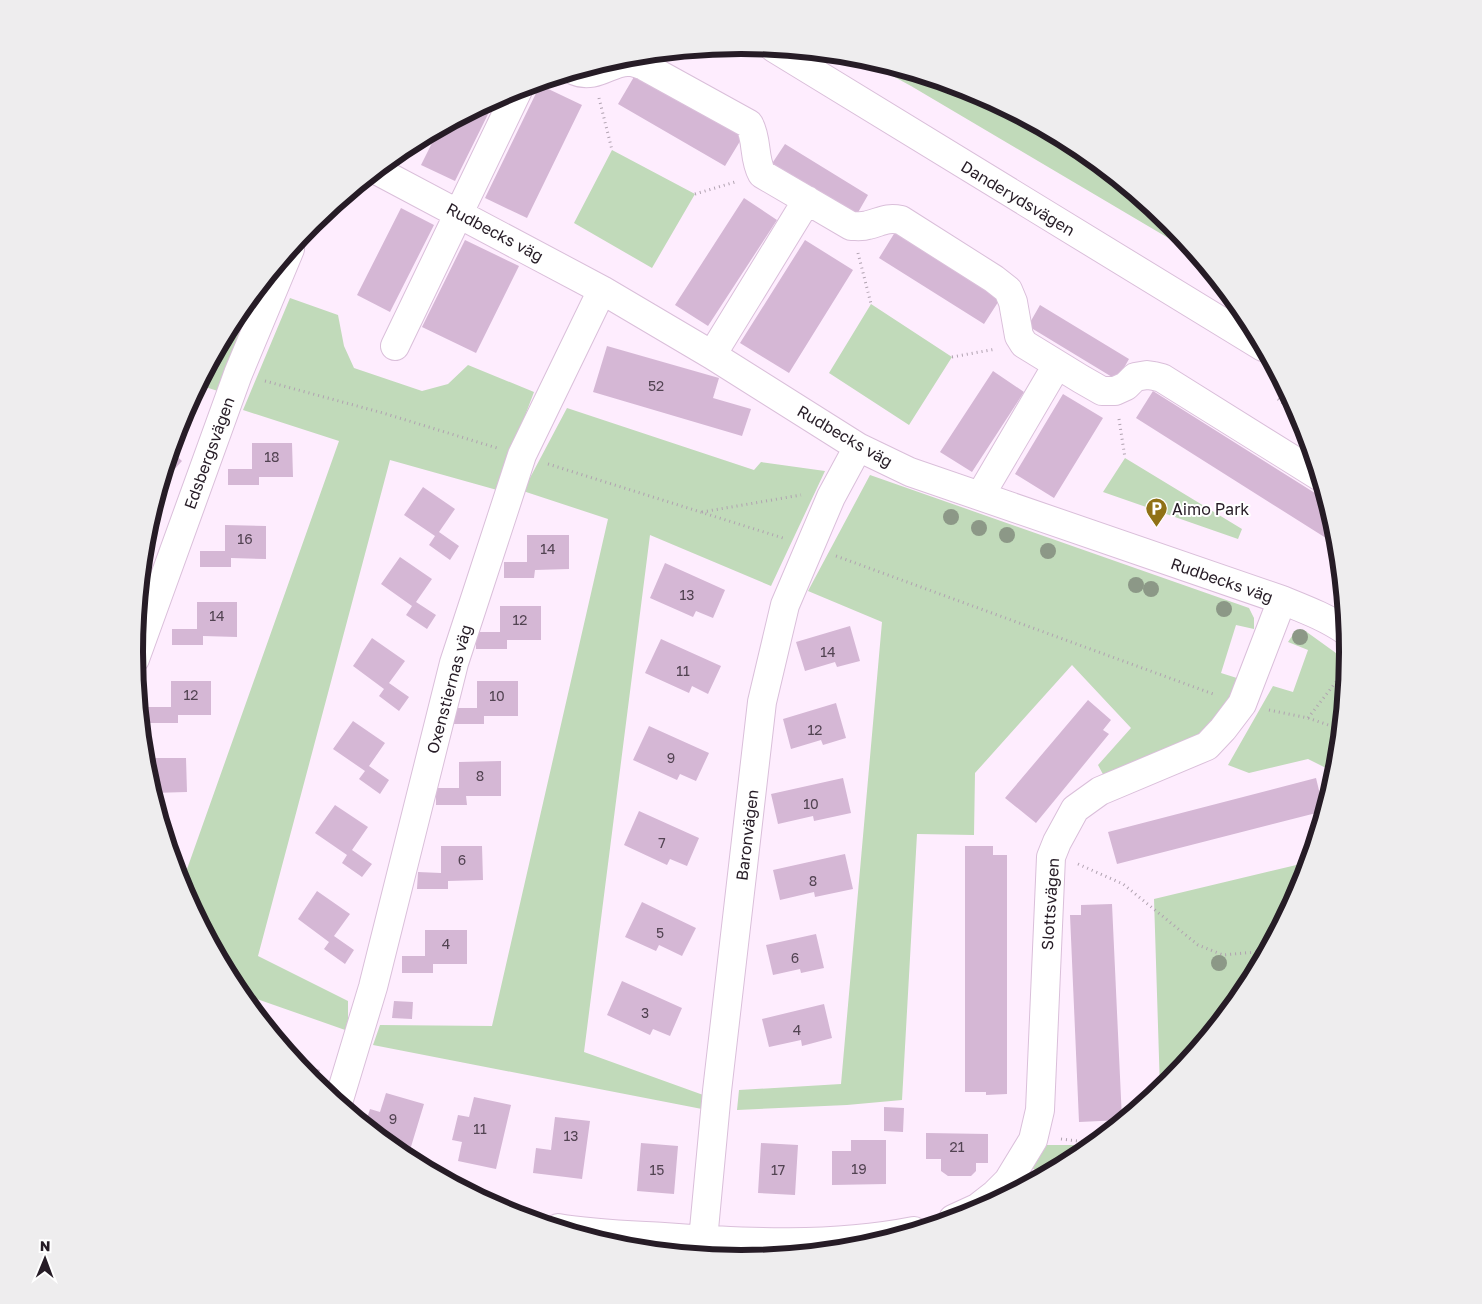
<svg xmlns="http://www.w3.org/2000/svg" width="1482" height="1304" font-family="'Golos Text',sans-serif">
<style>
.green{fill:#c1daba}
.building{fill:#d5b7d5}
.lines{fill:none;stroke-linecap:round;stroke-linejoin:round}
.minor-casing{stroke:#dabfda;stroke-width:30}
.major-casing{stroke:#dabfda;stroke-width:30}
.path{stroke:#b0a2b0;stroke-width:3;stroke-dasharray:1 4;stroke-linecap:butt}
.minor{stroke:#fff;stroke-width:28}
.major{stroke:#fff;stroke-width:28}
.tree{fill:#8c9887}
.labels{text-anchor:middle;dominant-baseline:central;stroke-width:4;stroke-linejoin:round;paint-order:stroke}
.number-label{font-size:14px;fill:#524352}
.street-label{font-size:16px;fill:#261c26;stroke:#fff}
.poi-label{font-size:16px;fill:#261c26;stroke:#fff;text-anchor:start}
.rim{fill:none;stroke:#261c26;stroke-width:6}
</style>
<rect width="100%" height="100%" fill="#feedfe"/>
<path class="green" d="M858,57L974,91L1078,147L1170,223L1197,255L911,86Z
M612,150L695,194L652,268L574,223Z
M257,289L261,291L221,392L199,385L236,315Z
M290,298L338,315L344,346L354,368L422,391L448,384L468,365L534,392L497,490L390,460L258,956L348,1001V1031L240,993L236,989L181,886L339,441L243,410Z
M871,304L952,357L909,425L829,373Z
M567,408L754,470L761,462L825,471L771,586L650,535L584,1052L706,1096L702,1109L373,1045L380,1025L492,1026L608,519L523,491Z
M1125,458L1242,529L1238,539L1103,492Z
M870,475L1249,608L1254,618V629L1236,625L1221,673L1240,679L1204,741L1105,778L1098,765L1131,728L1072,665L975,773L974,835L917,834L902,1100L847,1105L737,1110L739,1090L841,1084L882,622L808,591Z
M1296,630H1304L1347,661L1336,773L1308,759L1249,773L1228,765L1273,686L1293,692L1308,650L1288,642Z
M1309,862L1302,885L1246,989L1170,1081L1160,1089L1154,899Z
M1047,1145H1092L1078,1157L1044,1175L1032,1168Z"/>
<path class="building" d="M638,70L745,133L725,166L618,104Z
M540,85L582,105L527,218L485,198Z
M496,98L455,181L421,165L439,129Z
M785,144L868,195L856,216L771,165Z
M744,198L777,220L708,326L675,305Z
M401,208L434,225L390,312L357,295Z
M897,229L1002,296L984,324L879,258Z
M465,240L519,266L476,353L422,327Z
M805,240L853,270L789,373L740,343Z
M1040,305L1129,359L1117,380L1028,326Z
M607,346L719,378L713,398L751,409L742,436L593,392Z
M993,371L1024,392L972,472L940,452Z
M1153,391L1326,500L1336,534L1337,545L1136,418Z
M1063,394L1103,418L1054,498L1015,474Z
M252,443H292L293,477H259V485H228V469H252Z
M171,451L182,461L172,472L166,467Z
M423,487L455,509L439,532L459,546L450,560L429,545L435,536L404,515Z
M225,525L266,526V559L231,558V567H200V551H225Z
M147,529L156,537L146,548L144,547Z
M527,535H569V569L535,570L534,578H504V562H527Z
M400,557L432,579L416,602L436,615L427,629L406,615L412,606L381,584Z
M665,563L725,590L713,618L696,611L693,617L650,598Z
M197,602H237V637L203,636V645H172V629H197Z
M500,606H541V640H507V649H476V632H500Z
M850,626L860,661L837,667L835,662L805,671L796,642Z
M372,638L405,661L389,683L409,697L399,711L379,696L384,689L353,666Z
M661,639L721,666L708,694L692,686L689,693L645,673Z
M171,681H211V715H178V723H147V707H171Z
M477,681H518V716H484V724H453V708H477Z
M1088,700L1111,720L1103,730L1109,734L1036,823L1005,798Z
M836,703L846,738L823,745L821,740L791,749L783,719Z
M353,721L385,743L369,766L389,780L380,794L359,779L365,771L333,749Z
M649,726L709,753L696,781L680,774L677,780L633,760Z
M146,758H186L187,792L152,793L146,772Z
M501,761V796H466L467,805H436V788H459V762Z
M843,778L851,813L814,821L813,816L778,824L771,794Z
M1316,778L1324,811L1117,864L1108,832Z
M335,805L368,827L352,850L372,864L362,877L342,863L347,855L315,833Z
M639,811L699,838L687,866L670,859L667,865L624,845Z
M441,846H482L483,880L448,881V889H417L418,872L441,873Z
M965,846H993V855H1007V1094L986,1095V1092H965Z
M845,854L853,889L815,897L814,892L780,900L773,870Z
M317,891L350,914L334,936L354,950L345,964L324,949L329,942L298,919Z
M642,902L696,928L682,956L659,945L656,951L625,937Z
M1112,904L1122,1120L1079,1122L1070,915H1081V905Z
M425,930H467V964H433V973H402V956H425Z
M816,934L824,968L801,973L800,969L773,975L766,945Z
M622,981L682,1008L670,1036L653,1029L650,1035L607,1015Z
M394,1001L413,1002L412,1019L392,1018Z
M824,1004L832,1038L802,1046L801,1040L769,1047L762,1019Z
M296,1062L320,1070L315,1084L312,1081Z
M386,1093L424,1104L410,1150L387,1143L365,1125L370,1109L380,1112Z
M474,1097L511,1105L496,1169L458,1161L462,1142L452,1140L458,1115L469,1117Z
M884,1107L904,1108L903,1132L884,1131Z
M555,1117L590,1121L582,1179L533,1173L536,1148L551,1150Z
M926,1133L988,1134V1163H976V1171L971,1176H948L941,1171V1159H926Z
M851,1140H886V1184L832,1185V1151H851Z
M641,1143L678,1146L674,1194L637,1191Z
M761,1143L798,1145L795,1195L758,1193Z"/>
<g class="lines">
<defs>
<path id="minor" d="M575,71C596,80 612,60 630,62C634,62 638,64 642,65L749,124C758,140 753,158 762,174L851,226C857,226 862,227 868,225C881,222 886,217 901,220L994,279L1008,290L1013,302L1019,336L1024,344L1081,379L1102,391H1115L1126,386L1135,377L1147,375L1154,376L1162,378L1319,476
M376,170L602,290L712,355L858,447L910,472L1282,600C1304,609 1326,617 1346,631
M395,346L519,88
M712,355L807,200
M980,496L1057,365
M135,659L238,374L290,249
M338,1103L373,987L454,663L522,455L602,290
M953,1219L977,1208L995,1194L1008,1181L1033,1140L1040,1110L1051,857L1057,842L1075,809L1100,791L1207,746L1223,729L1242,704L1282,600
M558,1228C592,1234 629,1235 664,1237C746,1243 832,1247 914,1231
M703,1240L717,1091L762,702L785,605L831,497L858,447"/>
<path id="major" d="M774,48L1263,347"/>
</defs>
<use href="#minor" class="minor-casing"/>
<use href="#major" class="major-casing"/>
<path class="path" d="M599,98L612,150
M695,194L735,182
M858,253L871,304
M952,357L996,349
M265,381L383,413L497,448
M1278,399L1301,419
M1119,419L1125,458
M548,464L783,538
M702,512L801,495
M836,556L1216,695
M1269,710L1308,718L1340,729
M1308,718L1346,669
M1078,864L1123,884L1198,945L1223,955L1266,951
M1061,1139L1095,1143"/>
<use href="#minor" class="minor"/>
<use href="#major" class="major"/>
</g>
<g class="tree">
<circle cx="951" cy="517" r="8"/>
<circle cx="979" cy="528" r="8"/>
<circle cx="1007" cy="535" r="8"/>
<circle cx="1048" cy="551" r="8"/>
<circle cx="1136" cy="585" r="8"/>
<circle cx="1151" cy="589" r="8"/>
<circle cx="1224" cy="609" r="8"/>
<circle cx="1300" cy="637" r="8"/>
<circle cx="1219" cy="963" r="8"/>
</g>
<defs>
<symbol id="parking-pin" viewBox="-11 -11 22 30"><path d="M0 17L-7.5 6A9.5 9.5 0 1 1 7.5 6Z" fill="#907116" stroke="#fff"/><path d="M-3.5-5.5H1a3.5 3.5 0 0 1 0 7H-1V5.5H-3.5ZM-1-3.4V-.6H.8a1.4 1.4 0 0 0 0-2.8Z" fill="#fff"/></symbol>
</defs>
<g fill-rule="evenodd">
<use href="#parking-pin" x="1144" y="496" width="25" height="34"/>
</g>
<g class="labels">
<g class="number-label">
<text x="656" y="385">52</text>
<text x="272" y="456">18</text>
<text x="245" y="538">16</text>
<text x="548" y="548">14</text>
<text x="687" y="594">13</text>
<text x="217" y="615">14</text>
<text x="520" y="619">12</text>
<text x="828" y="651">14</text>
<text x="683" y="670">11</text>
<text x="191" y="694">12</text>
<text x="497" y="695">10</text>
<text x="815" y="729">12</text>
<text x="671" y="757">9</text>
<text x="480" y="775">8</text>
<text x="811" y="803">10</text>
<text x="662" y="842">7</text>
<text x="462" y="859">6</text>
<text x="813" y="880">8</text>
<text x="660" y="932">5</text>
<text x="446" y="943">4</text>
<text x="795" y="957">6</text>
<text x="645" y="1012">3</text>
<text x="797" y="1029">4</text>
<text x="393" y="1118">9</text>
<text x="480" y="1128">11</text>
<text x="571" y="1135">13</text>
<text x="957" y="1146">21</text>
<text x="859" y="1168">19</text>
<text x="657" y="1169">15</text>
<text x="778" y="1169">17</text>
</g>
<g class="street-label">
<text transform="translate(1018 198) rotate(31)">Danderydsvägen</text>
<text transform="translate(495 232) rotate(28)">Rudbecks väg</text>
<text transform="translate(845 436) rotate(30)">Rudbecks väg</text>
<text transform="translate(209 453) rotate(-70)">Edsbergsvägen</text>
<text transform="translate(1222 580) rotate(19)">Rudbecks väg</text>
<text transform="translate(449 689) rotate(-75)">Oxenstiernas väg</text>
<text transform="translate(747 835) rotate(-83)">Baronvägen</text>
<text transform="translate(1050 904) rotate(-86)">Slottsvägen</text>
</g>
<g class="poi-label">
<text x="1172" y="509">Aimo Park</text>
</g>
</g>
<path d="M0 0H1482V1304H0ZM143 652a598 598 0 1 1 1196 0a598 598 0 1 1-1196 0Z" fill="#eeedee" fill-rule="evenodd"/>
<path class="rim" d="M143 652a598 598 0 1 1 1196 0a598 598 0 1 1-1196 0Z"/>
<g transform="translate(45 1259) rotate(1)" stroke="#ffffff" stroke-width="4" paint-order="stroke">
<path d="M0-4L9 19L0 12L-9 19Z" fill="#261c26"/>
<text y="-8" font-size="14" font-weight="bold" text-anchor="middle" fill="#261c26">N</text>
</g>
</svg>
